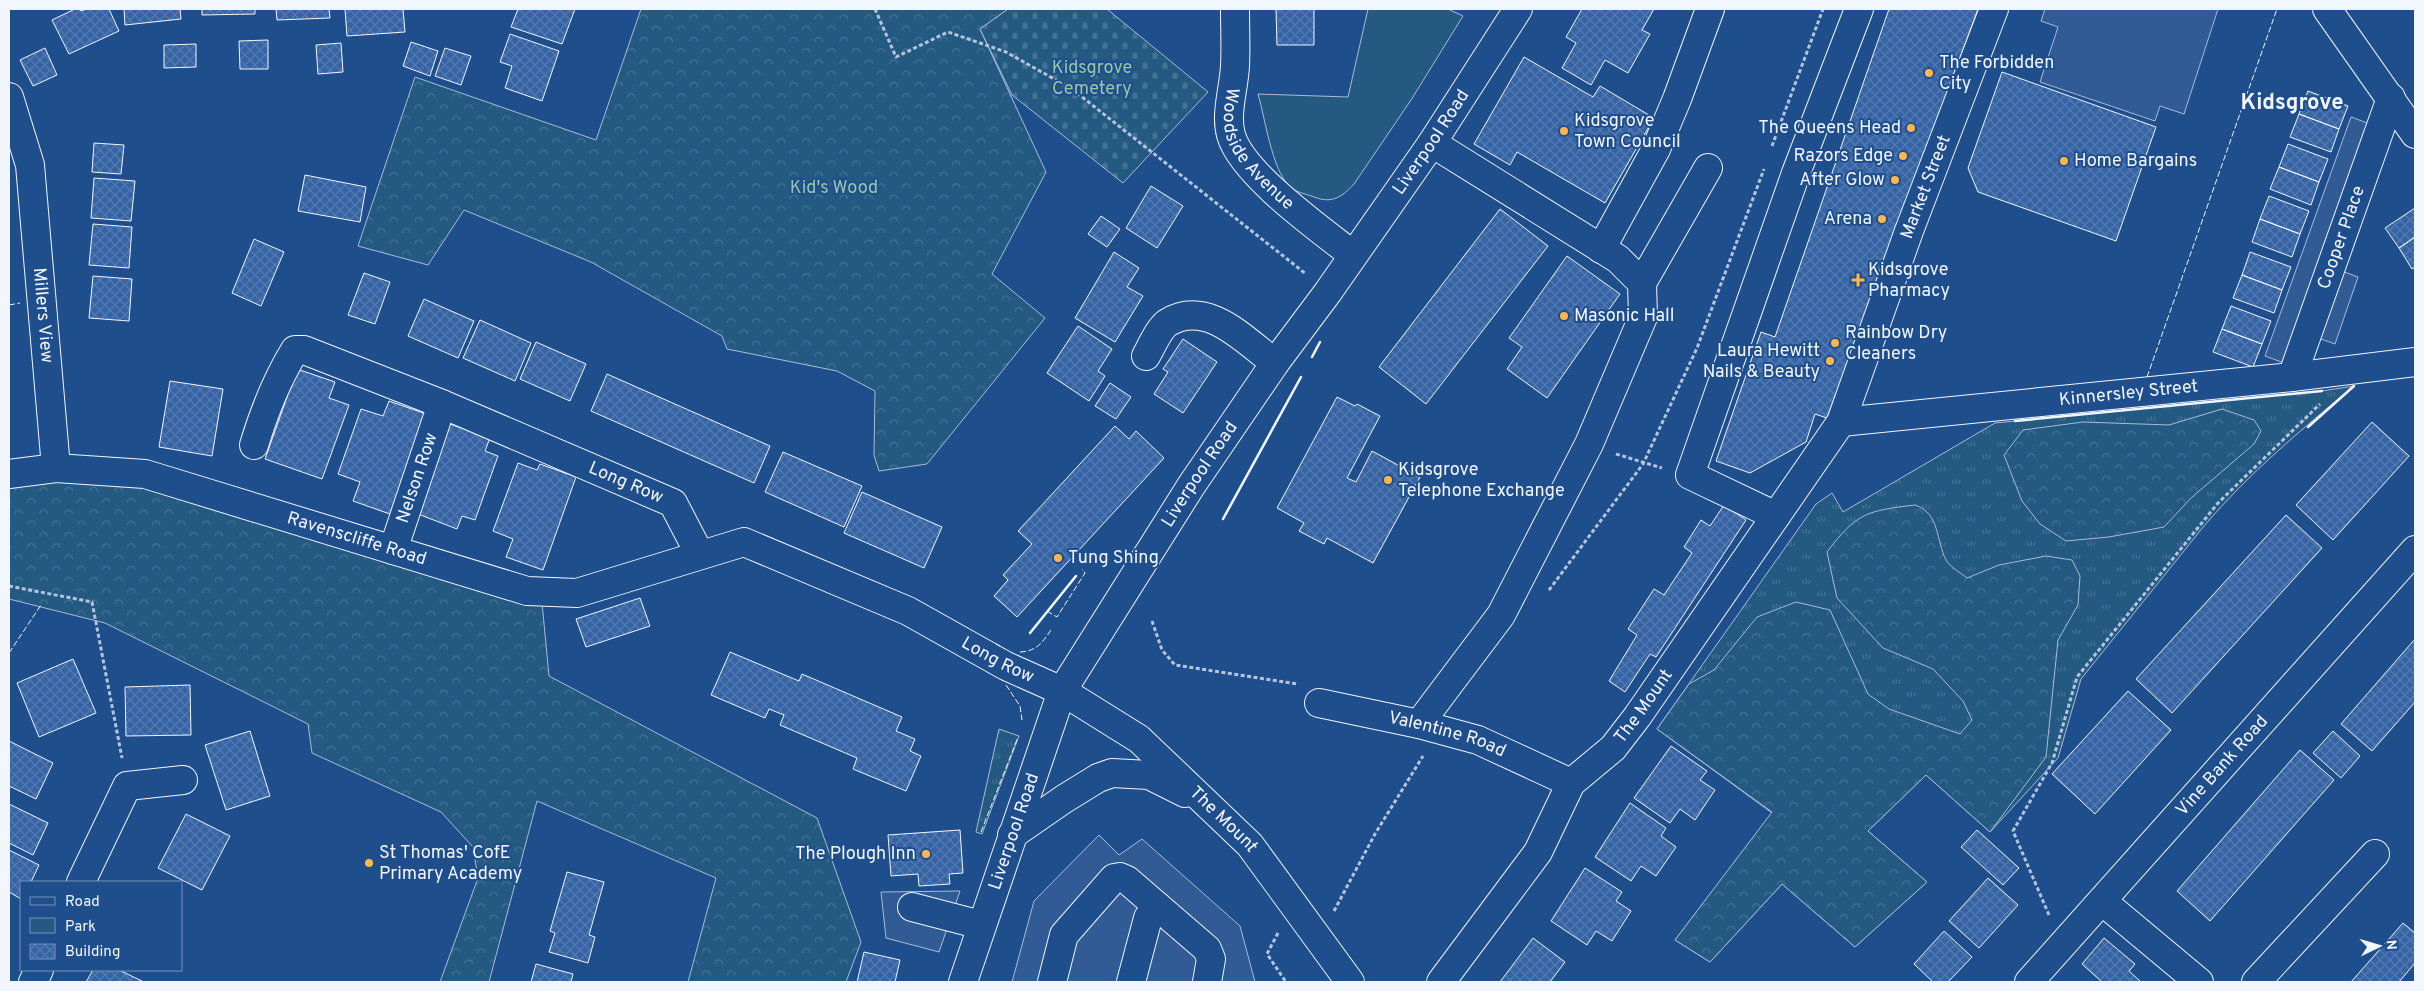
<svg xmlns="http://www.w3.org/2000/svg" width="2424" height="991" font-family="Overpass,sans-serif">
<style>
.grass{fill:url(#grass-tufts);stroke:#a8bbd7}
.forest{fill:url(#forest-crowns);stroke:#a8bbd7}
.cemetery{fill:url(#cemetery-stones);stroke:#a8bbd7}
.green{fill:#245a82;stroke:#a8bbd7}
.parking{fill:#305b95;stroke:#a8bbd7}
.building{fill:url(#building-cross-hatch);stroke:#f2f6ff}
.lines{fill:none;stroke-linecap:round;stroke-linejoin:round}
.minor-casing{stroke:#f2f6ff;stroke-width:30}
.major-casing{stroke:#f2f6ff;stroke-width:30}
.path{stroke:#b3c4dc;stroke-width:3;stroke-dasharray:4 2.5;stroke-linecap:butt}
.minor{stroke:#1f4e8c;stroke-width:28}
.major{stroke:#1f4e8c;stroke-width:28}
.fence{stroke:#f2f6ff;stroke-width:1;stroke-dasharray:6 2.5;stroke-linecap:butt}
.wall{stroke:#f2f6ff;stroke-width:2.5}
.poi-dot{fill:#ffb74d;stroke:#1f4e8c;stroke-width:2}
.labels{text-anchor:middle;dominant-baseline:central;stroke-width:4;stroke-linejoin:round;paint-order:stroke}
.poi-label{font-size:18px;fill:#f2f6ff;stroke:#1f4e8c;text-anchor:start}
.park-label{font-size:18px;fill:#97c8a6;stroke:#1f4e8c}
.street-label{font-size:18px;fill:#f2f6ff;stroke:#1f4e8c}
.district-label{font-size:22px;font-weight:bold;fill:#f2f6ff;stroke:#1f4e8c}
</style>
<defs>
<pattern id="grass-tufts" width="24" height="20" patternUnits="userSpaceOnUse" patternTransform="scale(1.25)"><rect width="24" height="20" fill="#245a82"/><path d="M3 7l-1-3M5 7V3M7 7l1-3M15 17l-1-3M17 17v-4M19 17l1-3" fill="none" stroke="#447295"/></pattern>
<pattern id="forest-crowns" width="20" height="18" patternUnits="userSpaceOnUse" patternTransform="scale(1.25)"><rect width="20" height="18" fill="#245a82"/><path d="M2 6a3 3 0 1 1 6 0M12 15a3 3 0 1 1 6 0" fill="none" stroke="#447295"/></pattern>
<pattern id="cemetery-stones" width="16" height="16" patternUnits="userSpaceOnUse" patternTransform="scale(1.25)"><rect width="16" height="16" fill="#245a82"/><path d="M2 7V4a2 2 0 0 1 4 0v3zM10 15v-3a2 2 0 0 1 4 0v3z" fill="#447295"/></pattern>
<pattern id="building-cross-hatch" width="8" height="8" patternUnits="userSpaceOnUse" patternTransform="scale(1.25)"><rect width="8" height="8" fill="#3563a3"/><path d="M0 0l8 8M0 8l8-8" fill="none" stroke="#537ab1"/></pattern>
</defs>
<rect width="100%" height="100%" fill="#1f4e8c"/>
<path class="grass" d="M2354,386C2302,429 2248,474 2204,526L2081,679L2058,758L1990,832L1926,775L1868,831L1927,882L1855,947L1782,884L1710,962L1675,940L1772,813L1657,729L1816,504L1832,493L1843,512L1995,423L2322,391Z
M999,729L1019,736L982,834L976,832Z"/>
<path class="forest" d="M641,9H1008L980,29L1046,172L992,274L1045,318L927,464L879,471L874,455L875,391L837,371L727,349L722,336L591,262L464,210L428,265L358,246L415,77L596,140Z
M2222,409L2254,420L2261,431L2254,444L2191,498L2164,527L2109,537L2066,541L2040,524L2022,501L2004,455L2023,430L2083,422L2169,425Z
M9,474H145L541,592L549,676L817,818L861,942L846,982H688L716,878L537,801L489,982H440L478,878L473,847L441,812L312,753L308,724L105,623L9,599Z
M1915,505C1940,513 1936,541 1946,560C1950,567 1961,573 1967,578L1999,565L2046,556L2072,560L2080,576L2078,605L2058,640L2046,757L1990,832L1926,775L1868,831L1927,882L1855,947L1782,884L1710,962L1675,940L1772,812L1657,729L1689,684L1714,670L1757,617L1796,602L1830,610L1868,694L1889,709L1960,734L1972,720L1963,701L1933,669L1883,648L1837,598L1827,552C1857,512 1867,511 1915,505Z"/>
<path class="cemetery" d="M1008,9H1107L1208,92L1123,183L1012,95L980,29Z"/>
<path class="green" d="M1368,9H1448L1463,16L1411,100L1354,184C1342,197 1332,204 1314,197C1306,194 1295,192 1289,186C1272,169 1265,118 1258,94L1348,97Z"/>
<path class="parking" d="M2045,9H2218L2184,114L2160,106L2155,121L2040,82L2058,27L2041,21Z
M2351,117L2381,128L2331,267L2358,277L2335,344L2307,334L2295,367L2265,356Z
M1099,835L1119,855L1142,839L1240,926L1255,982H1012L1034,901Z
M960,891L939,952L886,938L881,892Z"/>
<path class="building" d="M75,9H80L81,11L87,9H109L119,31L69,54L52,20Z
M124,9H180L181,19L125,25Z
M202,9H255V14L202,15Z
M276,9H329L330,18L277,20Z
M345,9H403L405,32L347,36Z
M518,9H575L562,44L511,27Z
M1276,9H1314V45H1277Z
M1582,9H1654L1642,30L1650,34L1628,73L1605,60L1591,85L1562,68L1576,43L1566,37Z
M1889,9H1978L1827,418L1815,414L1806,442L1750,473L1716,461L1761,332L1775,337Z
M510,34L559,51L542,101L505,88L512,66L500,62Z
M268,40V69H240L239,41Z
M411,42L438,51L430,76L403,66Z
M341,43L343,72L318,74L316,45Z
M196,44V67L164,68V45Z
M45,48L57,75L33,86L20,60Z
M445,48L471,56L461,85L435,76Z
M1524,57L1593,97L1600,86L1654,118L1605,203L1517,152L1510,165L1474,144Z
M2002,72L2156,127L2116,241L1978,192L1968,168Z
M2308,91L2348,106L2339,129L2299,114Z
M2299,114L2339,129L2331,152L2290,137Z
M94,143L124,145L121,174L92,172Z
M2288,144L2328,159L2319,182L2279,167Z
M2279,167L2319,182L2311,205L2270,189Z
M305,175L366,187L360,222L298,211Z
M94,178L135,181L131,221L91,218Z
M1151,186L1183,206L1157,248L1126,228Z
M2269,196L2309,211L2300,234L2260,219Z
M2415,208V237L2399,248L2385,228Z
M1500,209L1548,246L1426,404L1379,367Z
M1101,216L1120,229L1107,247L1088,234Z
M2260,219L2300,234L2292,257L2252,242Z
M93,224L132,227L129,268L89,265Z
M2415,237V267L2412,269L2399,248Z
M254,239L284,252L261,306L232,293Z
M1114,252L1139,268L1127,287L1143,296L1115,342L1075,318Z
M2250,252L2291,267L2282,290L2242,275Z
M1567,256L1620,294L1547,398L1507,369L1522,347L1509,338Z
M364,273L390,282L375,324L348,315Z
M2242,275L2282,290L2274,313L2233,298Z
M93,276L132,279L129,321L89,318Z
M424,299L474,321L458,358L408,336Z
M2231,306L2271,321L2262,344L2222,329Z
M480,320L531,343L515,381L463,358Z
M1078,326L1112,349L1098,371L1105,376L1089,401L1047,373Z
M2222,329L2262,344L2253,367L2213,352Z
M1183,339L1217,362L1183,413L1154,394L1168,372L1163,369Z
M536,342L586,364L570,401L520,379Z
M297,369L335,382L329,398L349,405L322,479L265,459Z
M607,374L770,446L754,483L591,411Z
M170,381L223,389L212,456L159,447Z
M1110,383L1131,397L1116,419L1095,406Z
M1337,397L1355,406L1357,404L1380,416L1347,478L1356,482L1372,451L1420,477L1373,563L1327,538L1324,544L1299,531L1304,523L1277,508Z
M389,401L426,414L390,514L353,501L360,482L338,474L361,409L383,416Z
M2372,422L2409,456L2333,540L2296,505Z
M450,424L490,438L485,451L498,456L475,520L462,516L457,529L418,514Z
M1115,426L1129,439L1136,431L1164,458L1017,617L994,596L1008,580L1003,575L1032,544L1018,531Z
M783,452L862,486L844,527L765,492Z
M518,463L537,470L540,464L576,477L543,570L506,557L513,539L493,531Z
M862,492L942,527L924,568L844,533Z
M1724,505L1746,520L1656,657L1650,654L1625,692L1609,681L1637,635L1628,629L1654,589L1664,595L1692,553L1684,547L1701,520L1710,526Z
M2286,515L2322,548L2172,713L2136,679Z
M640,598L650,626L586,647L576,619Z
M2415,639V702L2372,751L2341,724Z
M730,652L799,681L802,674L902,717L896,731L915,739L910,751L921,756L906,791L853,769L857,758L780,725L784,715L769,709L765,718L711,695Z
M73,659L96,713L39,737L17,683Z
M190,685L191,735L126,736L125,687Z
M2128,691L2171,730L2095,814L2052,774Z
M250,731L270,796L226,810L205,745Z
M2333,731L2360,756L2341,778L2313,753Z
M9,741L53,763L36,799L9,786Z
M1671,746L1707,771L1700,780L1715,790L1695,820L1680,809L1670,823L1634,798Z
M2300,750L2334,780L2210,921L2177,891Z
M1630,803L1666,828L1661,836L1676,847L1656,876L1641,866L1631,881L1595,857Z
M9,804L48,823L33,855L9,843Z
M186,814L230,836L202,890L158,868Z
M960,830L963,873L949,874L950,884L919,886L918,874L891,876L888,835Z
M1977,830L2019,868L2003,885L1961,847Z
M9,850L39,865L31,882H21V899L9,892Z
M1585,868L1622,892L1616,901L1631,911L1612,941L1596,931L1587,945L1551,921Z
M567,872L604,882L589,935L595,937L588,963L549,952L555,933L550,931Z
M1988,878L2018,905L1979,948L1949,921Z
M2403,923L2415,933V963L2399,982H2351Z
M1944,931L1972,957L1948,982H1933L1914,964Z
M1533,938L1565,962L1550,982H1500Z
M2104,938L2135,964L2129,971L2141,982H2102L2082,964Z
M864,952L900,960L895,982H857Z
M536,964L573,974L571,982H531Z
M93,970H119L144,982H86Z"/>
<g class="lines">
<defs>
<g id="minor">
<path id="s1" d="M1235,9C1235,28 1236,47 1235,66C1234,88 1225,114 1231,135C1242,174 1321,230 1353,255"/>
<path d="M2327,9L2415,134"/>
<path id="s2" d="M9,97L30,165L56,468"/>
<path d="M1601,249L1656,149L1677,99L1710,9"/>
<path d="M1642,283L1708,168"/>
<path d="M1146,356C1151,347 1159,329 1167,323C1207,298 1244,340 1275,363"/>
<path id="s3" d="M2292,377L2391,98"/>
<path id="s4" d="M1841,422L2292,377L2415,362"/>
<path id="s5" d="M254,445C264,412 277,379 295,350H304L442,404L673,503L700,555"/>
<path id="s6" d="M9,474L56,468L145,474L527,591L577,593L744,542L908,611L1006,666L1062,691L1139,739L1250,845L1350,982"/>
<path d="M1776,516L1690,475L1796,173L1859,9"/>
<path id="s7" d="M393,550L442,404"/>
<path id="s8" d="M1319,703L1419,724L1478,740L1571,783"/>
<path d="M1419,724L1501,615L1589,444L1643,317L1642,283L1618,259L1432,143"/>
<path d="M1012,835L1064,799L1098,778L1112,773L1149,775L1185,793"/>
<path d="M81,882L127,786L183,780"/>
<path d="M2102,901L2199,982"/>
<path d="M912,907L981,925"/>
<path d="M33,982L39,970"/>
<path d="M1052,982L1064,935L1114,878L1120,877L1127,880L1207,949L1211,959L1207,982"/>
<path d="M1131,982L1148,918L1157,906"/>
<path id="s9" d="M1441,982L1538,852L1571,783L1613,748L1637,717L1841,422L1909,231L1994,9"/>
<path id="s10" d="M2029,982L2415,550"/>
<path d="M2256,982L2375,854"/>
</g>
<g id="major">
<path id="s11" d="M963,982L1062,691L1191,486L1275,363L1328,292L1432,143L1518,9"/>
</g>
</defs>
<use href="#minor" class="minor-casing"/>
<use href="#major" class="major-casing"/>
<path class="path" d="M875,9L896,57L948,32L1006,52L1072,89L1306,274
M1772,146L1823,9
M1616,454L1662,468
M9,586L92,602L122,758
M1549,590L1643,464L1697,348L1764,169
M1152,621L1162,650L1175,665L1297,684
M1334,911L1375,834L1423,756
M2049,915L2013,831L2052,763L2077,677L2218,503L2320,404
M1278,933L1267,954L1286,982"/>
<use href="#minor" class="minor"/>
<use href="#major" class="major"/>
<path class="fence" d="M9,305L20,303
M2147,377L2277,9
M1047,611L1057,617L1085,573L1082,569
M996,644L1005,649
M1020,652C1037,651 1042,643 1051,630
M9,653L41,605
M1006,685L1020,706L1022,720
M981,832L1018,737"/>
<path class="wall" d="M1312,357L1320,342
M2015,421L2322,391
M2308,427L2354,386
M1223,519L1301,377
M1030,633L1076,576"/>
</g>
<g class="poi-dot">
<circle cx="1929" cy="73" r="5"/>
<circle cx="1911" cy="128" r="5"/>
<circle cx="1564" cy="131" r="5"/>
<circle cx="1903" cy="156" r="5"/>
<circle cx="2064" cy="161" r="5"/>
<circle cx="1895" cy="180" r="5"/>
<circle cx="1882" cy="219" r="5"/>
<path d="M1855.5 272.5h5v5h5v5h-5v5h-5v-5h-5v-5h5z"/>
<circle cx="1564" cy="316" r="5"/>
<circle cx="1835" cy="343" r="5"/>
<circle cx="1830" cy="361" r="5"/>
<circle cx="1388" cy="480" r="5"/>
<circle cx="1058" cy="558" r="5"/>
<circle cx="926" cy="854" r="5"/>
<circle cx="369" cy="863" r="5"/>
</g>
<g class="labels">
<g class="poi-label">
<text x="1939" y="63">The Forbidden<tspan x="1939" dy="21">City</tspan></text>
<text x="1574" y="121">Kidsgrove<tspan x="1574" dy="21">Town Council</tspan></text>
<text x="1901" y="128" text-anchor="end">The Queens Head</text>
<text x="1893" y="156" text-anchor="end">Razors Edge</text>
<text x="2074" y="161">Home Bargains</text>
<text x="1885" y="180" text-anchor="end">After Glow</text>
<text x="1872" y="219" text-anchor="end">Arena</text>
<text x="1868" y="270">Kidsgrove<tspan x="1868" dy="21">Pharmacy</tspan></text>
<text x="1574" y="316">Masonic Hall</text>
<text x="1845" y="333">Rainbow Dry<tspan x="1845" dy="21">Cleaners</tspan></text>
<text x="1820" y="351" text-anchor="end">Laura Hewitt<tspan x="1820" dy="21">Nails &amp; Beauty</tspan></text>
<text x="1398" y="470">Kidsgrove<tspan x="1398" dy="21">Telephone Exchange</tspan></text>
<text x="1068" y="558">Tung Shing</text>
<text x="379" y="853">St Thomas' CofE<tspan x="379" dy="21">Primary Academy</tspan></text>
<text x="916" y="854" text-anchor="end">The Plough Inn</text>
</g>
<g class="park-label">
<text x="1092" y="68">Kidsgrove<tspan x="1092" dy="21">Cemetery</tspan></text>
<text x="834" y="188">Kid's Wood</text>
</g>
<g class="street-label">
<text stroke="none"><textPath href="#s11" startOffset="969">Liverpool Road</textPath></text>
<text stroke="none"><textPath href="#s1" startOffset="150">Woodside Avenue</textPath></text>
<text stroke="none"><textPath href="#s9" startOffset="941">Market Street</textPath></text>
<text stroke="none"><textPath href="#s3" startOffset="148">Cooper Place</textPath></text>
<text stroke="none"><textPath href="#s2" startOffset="222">Millers View</textPath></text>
<text stroke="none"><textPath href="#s4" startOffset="289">Kinnersley Street</textPath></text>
<text stroke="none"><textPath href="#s11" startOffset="564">Liverpool Road</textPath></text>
<text stroke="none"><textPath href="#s7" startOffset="76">Nelson Row</textPath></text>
<text stroke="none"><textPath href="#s5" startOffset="461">Long Row</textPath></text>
<text stroke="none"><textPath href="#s6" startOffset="358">Ravenscliffe Road</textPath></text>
<text stroke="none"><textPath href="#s6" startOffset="1041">Long Row</textPath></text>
<text stroke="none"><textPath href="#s9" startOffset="345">The Mount</textPath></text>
<text stroke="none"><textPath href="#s8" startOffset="132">Valentine Road</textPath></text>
<text stroke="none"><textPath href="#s10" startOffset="290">Vine Bank Road</textPath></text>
<text stroke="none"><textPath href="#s6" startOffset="1320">The Mount</textPath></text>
<text stroke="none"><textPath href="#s11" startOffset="159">Liverpool Road</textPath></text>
</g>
<g class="district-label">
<text x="2292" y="103">Kidsgrove</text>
</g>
</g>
<rect width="2424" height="991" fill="none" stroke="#f2f6ff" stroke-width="20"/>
<rect x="20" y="881" width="162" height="90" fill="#1f4e8c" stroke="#7391ba"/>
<rect x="30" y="897" width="25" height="8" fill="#1f4e8c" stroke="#7391ba"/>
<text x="65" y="906" font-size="15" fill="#f2f6ff">Road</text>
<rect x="30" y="918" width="25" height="15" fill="#245a82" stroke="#7391ba"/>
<text x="65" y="931" font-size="15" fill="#f2f6ff">Park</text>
<rect x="30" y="944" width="25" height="15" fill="url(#building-cross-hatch)" stroke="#7391ba"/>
<text x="65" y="956" font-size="15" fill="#f2f6ff">Building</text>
<g transform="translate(2379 946) rotate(85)" stroke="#1f4e8c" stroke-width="4" paint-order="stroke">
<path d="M0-4L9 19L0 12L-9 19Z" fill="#f2f6ff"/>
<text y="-8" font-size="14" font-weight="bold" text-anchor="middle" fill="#f2f6ff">N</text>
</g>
</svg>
